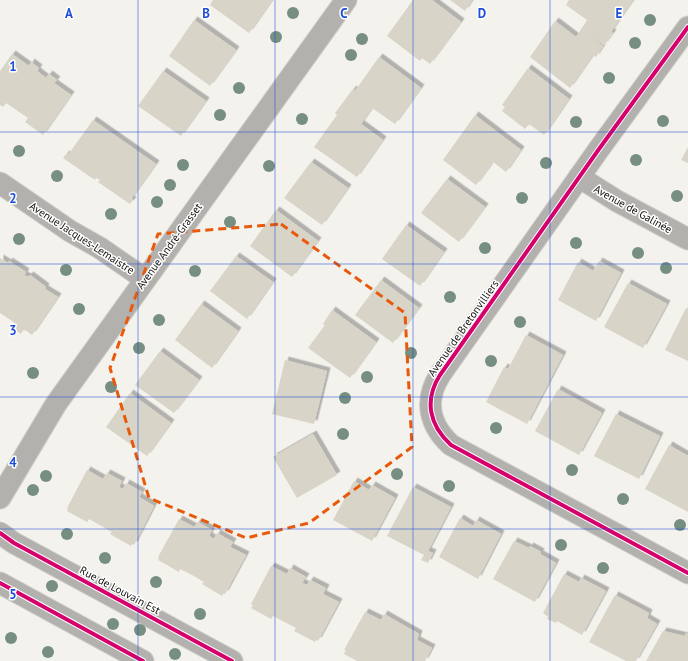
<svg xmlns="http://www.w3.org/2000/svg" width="688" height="661" font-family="'PT Sans',sans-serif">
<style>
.building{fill:#d8d4c8;filter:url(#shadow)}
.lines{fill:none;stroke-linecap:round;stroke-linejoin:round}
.street-casing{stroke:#cfcdc9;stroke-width:23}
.street{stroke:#b3b1ae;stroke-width:21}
.cycleway-casing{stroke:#fff;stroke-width:6}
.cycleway{stroke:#d6006c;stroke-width:4}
.tree{fill:#768f82}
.marked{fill:none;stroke:#e8590c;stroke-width:3;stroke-dasharray:8 5;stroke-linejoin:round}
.grid{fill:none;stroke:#1d4ed8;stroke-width:1;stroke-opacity:0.55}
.labels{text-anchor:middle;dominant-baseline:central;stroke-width:3;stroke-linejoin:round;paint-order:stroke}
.street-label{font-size:11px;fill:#13110d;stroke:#fff}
.grid-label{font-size:13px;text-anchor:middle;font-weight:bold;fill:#1d4ed8;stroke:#fff;stroke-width:3;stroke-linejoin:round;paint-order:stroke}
</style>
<defs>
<filter id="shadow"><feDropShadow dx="3.5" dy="-3.5" stdDeviation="0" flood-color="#0004"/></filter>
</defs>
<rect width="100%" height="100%" fill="#f4f2ec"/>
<path class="building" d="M213,0H272L249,33L210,5Z
M413,0H432L461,22L430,64L422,58L420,61L387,36Z
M450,0H472L465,11Z
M569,0H633L611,32L613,33L604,45L588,35L603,46L596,57L593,55L570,88L530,57L555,21L576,37L587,20L566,5Z
M194,20L236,50L210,86L169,56Z
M12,54L29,66L31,62L39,68L37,71L46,78L49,74L57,80L54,83L71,95L43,135L25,122L28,118L6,103L3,107L0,105V71Z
M379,57L421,88L395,124L372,108L361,124L383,140L357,177L314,147L337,115L335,113L353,89L355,91Z
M528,68L569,99L544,135L529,124L525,129L502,111L505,107L502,105Z
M163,71L206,101L181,136L138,106Z
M475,115L521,150L506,172L493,162L476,185L443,160Z
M93,120L156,164L131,199L133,200L130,204L98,182L100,180L96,178L95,180L63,158L66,154L68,155Z
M688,147V163L681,160Z
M311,162L348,188L322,225L284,198Z
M447,179L485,207L459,242L421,213Z
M276,210L318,241L292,277L250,246Z
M406,225L444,252L420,286L382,259Z
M236,256L273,282L247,319L210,291Z
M0,258L8,263L9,261L26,272L24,275L28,277L30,275L46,287L45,289L58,297L32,335L24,329L21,334L12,328L15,323L0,313Z
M599,261L621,273L596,321L558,300L578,262L593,271Z
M381,280L419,308L393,343L355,315Z
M628,283L667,304L643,348L604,327Z
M201,304L238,331L212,368L175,340Z
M686,308L688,309V361L665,350Z
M332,310L376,342L350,378L308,348L325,325L323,324Z
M526,335L563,355L527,424L486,402L504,367L508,369Z
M160,351L199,380L174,413L135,385Z
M285,360L327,371L314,424L272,414Z
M558,389L602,413L579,455L535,431Z
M130,393L171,423L147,456L106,427Z
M616,414L660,436L639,479L594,456Z
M313,434L337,475L297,498L273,457Z
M669,445L688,456V512L645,489Z
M87,470L103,479L107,473L122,481L119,487L123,489L126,483L142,492L139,497L154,506L134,545L132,544L131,546L110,534L112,532L89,519L87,522L67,511L68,508H67Z
M354,481L369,490L372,485L395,498L372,541L333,520Z
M413,487L451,507L428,551L433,553L428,563L421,560L424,555L387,536Z
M460,518L473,526L476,520L501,534L478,579L439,557Z
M179,519L194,527L198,522L212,530L209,536L214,539L217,533L233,542L230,547L246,555L225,594L224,593L222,596L202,584L204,582L192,575L180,569L179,572L158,560L159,558L158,557Z
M514,541L529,548L530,546L541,552L540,554L556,563L535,602L493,579Z
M271,566L287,574L290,568L306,577L302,583L307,585L310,580L326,588L323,594L339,602L318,641L316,640L315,642L294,631L296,628L273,616L271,619L251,608L253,605L251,604Z
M564,574L579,582L581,578L606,591L582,635L557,621L556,623L547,619L548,617L543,613Z
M615,595L649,613L647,618L657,624L636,661H626L589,642Z
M365,612L381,620L384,614L419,634L417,640L432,648L425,661H357L344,654L346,650H344Z
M663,631L685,636L686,633L688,634V661H646Z"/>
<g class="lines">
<defs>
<path id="street" d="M688,27L599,149L440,375C424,400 429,425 451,445L688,573
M579,177L617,201L688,239
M0,183L70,231L100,248L145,279
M0,498L56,404L346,0
M0,533L14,543L232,661
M0,583L143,661"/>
</defs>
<use href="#street" class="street-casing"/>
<use href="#street" class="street"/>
<defs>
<path id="cycleway" d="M688,27L599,149L440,375C424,400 429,425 451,445L688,573
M0,533L14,543L232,661
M0,583L143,661"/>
</defs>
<use href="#cycleway" class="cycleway-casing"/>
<use href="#cycleway" class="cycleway"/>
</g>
<g class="tree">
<circle cx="293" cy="13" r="6"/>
<circle cx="650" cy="20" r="6"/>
<circle cx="276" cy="37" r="6"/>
<circle cx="362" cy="39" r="6"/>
<circle cx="635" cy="43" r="6"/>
<circle cx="351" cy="55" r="6"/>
<circle cx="609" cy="78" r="6"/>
<circle cx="239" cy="88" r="6"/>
<circle cx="220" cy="115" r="6"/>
<circle cx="302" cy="119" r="6"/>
<circle cx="663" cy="121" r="6"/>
<circle cx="576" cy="122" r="6"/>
<circle cx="19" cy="151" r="6"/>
<circle cx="636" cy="160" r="6"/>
<circle cx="546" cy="163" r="6"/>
<circle cx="183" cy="165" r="6"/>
<circle cx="269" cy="166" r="6"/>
<circle cx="57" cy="176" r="6"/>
<circle cx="170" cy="185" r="6"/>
<circle cx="677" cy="196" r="6"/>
<circle cx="522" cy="198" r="6"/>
<circle cx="157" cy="202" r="6"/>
<circle cx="111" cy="214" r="6"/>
<circle cx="230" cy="222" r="6"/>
<circle cx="19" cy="239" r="6"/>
<circle cx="576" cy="243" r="6"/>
<circle cx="485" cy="248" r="6"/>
<circle cx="638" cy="253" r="6"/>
<circle cx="666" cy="268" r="6"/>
<circle cx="66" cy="270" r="6"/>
<circle cx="195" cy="271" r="6"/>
<circle cx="450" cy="297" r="6"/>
<circle cx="79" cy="309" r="6"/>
<circle cx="159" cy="320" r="6"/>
<circle cx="520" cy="322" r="6"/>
<circle cx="139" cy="348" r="6"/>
<circle cx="411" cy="353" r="6"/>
<circle cx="491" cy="361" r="6"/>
<circle cx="33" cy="373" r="6"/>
<circle cx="367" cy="377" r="6"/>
<circle cx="111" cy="387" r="6"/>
<circle cx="345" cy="398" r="6"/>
<circle cx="496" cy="428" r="6"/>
<circle cx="343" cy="434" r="6"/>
<circle cx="572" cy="470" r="6"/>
<circle cx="397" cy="474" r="6"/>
<circle cx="46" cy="476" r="6"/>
<circle cx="449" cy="486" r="6"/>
<circle cx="33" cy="490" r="6"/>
<circle cx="623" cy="499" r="6"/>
<circle cx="680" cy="525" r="6"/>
<circle cx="67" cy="534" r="6"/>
<circle cx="561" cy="545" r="6"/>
<circle cx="105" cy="558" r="6"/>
<circle cx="603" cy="568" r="6"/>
<circle cx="156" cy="582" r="6"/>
<circle cx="52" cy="586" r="6"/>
<circle cx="200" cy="614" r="6"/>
<circle cx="113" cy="624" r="6"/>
<circle cx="140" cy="630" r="6"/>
<circle cx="11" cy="638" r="6"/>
<circle cx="48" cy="652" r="6"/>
<circle cx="175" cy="654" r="6"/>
</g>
<path class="marked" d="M281,224L405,313L412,447L309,523L246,538L149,498L110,368L158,234Z"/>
<path class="grid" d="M138,0V661M275,0V661M413,0V661M550,0V661M0,132H688M0,264H688M0,397H688M0,529H688"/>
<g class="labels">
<g class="street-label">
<text transform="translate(633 209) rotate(29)">Avenue de Galinée</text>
<text transform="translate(82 238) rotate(33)">Avenue Jacques-Lemaistre</text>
<text transform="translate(169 246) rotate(-54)">Avenue André-Grasset</text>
<text transform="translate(463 328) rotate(-55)">Avenue de Bretonvilliers</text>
<text transform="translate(120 590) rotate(28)">Rue de Louvain Est</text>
</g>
</g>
<g class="grid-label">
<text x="69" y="18">A</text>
<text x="206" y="18">B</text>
<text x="344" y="18">C</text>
<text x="482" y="18">D</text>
<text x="619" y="18">E</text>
<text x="13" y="71">1</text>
<text x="13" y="203">2</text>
<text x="13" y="335">3</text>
<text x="13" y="467">4</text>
<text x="13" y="599">5</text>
</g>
</svg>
